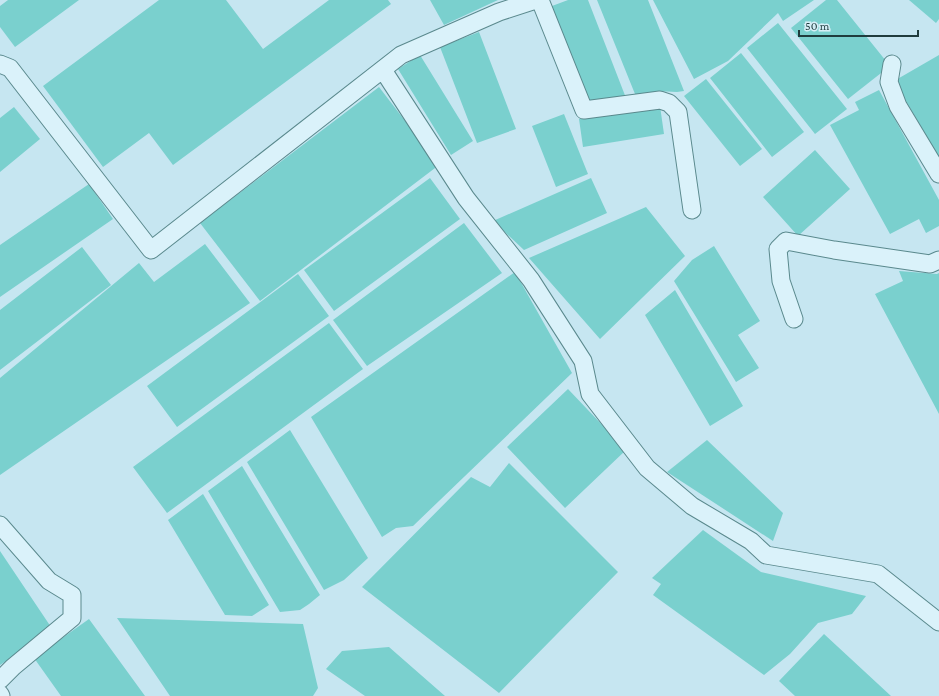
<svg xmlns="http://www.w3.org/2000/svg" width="939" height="696" font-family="'Crimson Pro',serif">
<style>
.building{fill:#7ad0ce}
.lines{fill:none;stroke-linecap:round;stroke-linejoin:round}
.minor-casing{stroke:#5a898d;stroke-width:19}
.minor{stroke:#daf2fa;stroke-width:17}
</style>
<rect width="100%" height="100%" fill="#c6e6f1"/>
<path class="building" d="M8,0H79L15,47L0,27V6Z
M159,0H226L263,49L329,0H388L391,4L173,165L149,133L103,167L43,86Z
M430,0H498L444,25Z
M568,0H588L626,98L589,103L552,6Z
M597,0H648L684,91L677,92L656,91L642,98L635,94Z
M653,0H814L783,21L778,13L728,61L694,79Z
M826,0H837L890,66L848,99L791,28Z
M909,0H939V19L936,23Z
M778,23L847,109L815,134L747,48Z
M479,32L516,129L477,143L440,47Z
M741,53L804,132L772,157L710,78Z
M420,55L473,141L451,155L398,69Z
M939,55V157L894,81Z
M706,79L762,149L740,166L684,96Z
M379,87L439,165L260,301L200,223Z
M879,90L939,200V226L926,233L919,219L890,234L830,125L859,110L855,102Z
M660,106L664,134L583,147L579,119Z
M14,107L40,139L0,172V118Z
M564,114L588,174L556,187L532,126Z
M815,150L850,189L798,236L763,197Z
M430,178L460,219L334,311L304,270Z
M591,178L607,213L524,250L493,221Z
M89,184L113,219L0,297V245Z
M646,207L685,256L600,339L529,258Z
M464,223L502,273L367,366L333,320Z
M205,244L250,303L0,475V378L139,263L154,282Z
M714,246L760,321L738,335L759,368L736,382L674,281L692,260Z
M82,247L111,285L0,370V310Z
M899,271L937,274L939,273V414L875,294L903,281Z
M515,272L572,373L413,526L396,528L382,537L311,417Z
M298,274L329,316L177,427L147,386Z
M675,290L743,406L710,426L645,315Z
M329,323L363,369L167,513L133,467Z
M568,389L626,450L565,508L507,447Z
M290,430L368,558L344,580L324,590L247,462Z
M707,440L783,513L773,541L667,472Z
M509,463L618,572L499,693L362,587L471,477L490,487Z
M242,466L320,595L309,604L300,610L280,612L208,491Z
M203,494L269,605L252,616L225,615L168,520Z
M703,530L761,572L866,596L852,614L818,623L790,654L764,675L653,595L661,584L652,578Z
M0,551L53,630L0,665Z
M117,618L303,624L318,688L313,696H170Z
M89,619L145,696H61L34,658Z
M824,634L891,696H795L779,681Z
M389,647L445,696H365L326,669L342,651Z"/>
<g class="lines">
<defs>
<path id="minor" d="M540,0L584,110L660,100L669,103L678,112L692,210
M0,64L10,68L151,250L160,243L401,55L499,12L536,0
M892,64L889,82L898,106L939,174
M383,70L466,198L531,280L583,361L590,394L647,468L692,506L751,541L766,555L878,574L939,622
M794,319L781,281L778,249L786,241L834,250L930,264L939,260
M0,525L49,581L72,595V618L13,667L0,680
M0,694L1,696"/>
</defs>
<use href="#minor" class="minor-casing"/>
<use href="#minor" class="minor"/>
</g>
<path d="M799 30v6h119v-6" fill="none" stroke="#1f3c3d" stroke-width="2"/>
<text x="805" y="30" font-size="12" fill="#1f3c3d" stroke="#d6eff7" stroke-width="3" paint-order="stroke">50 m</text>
</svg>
